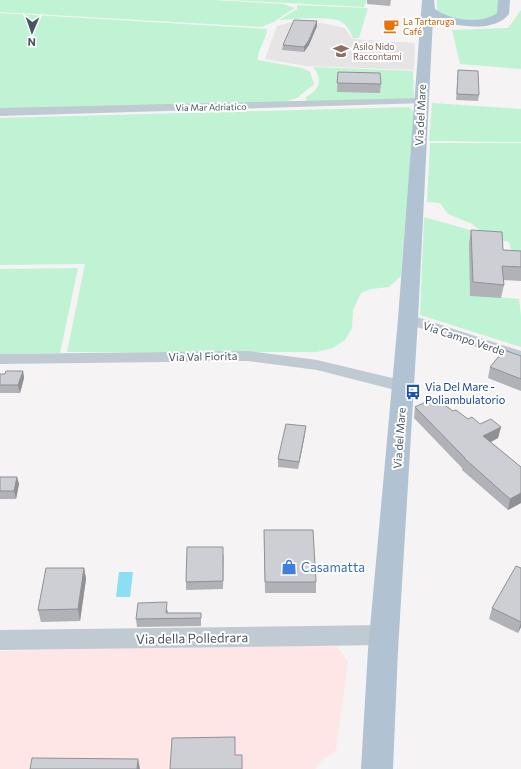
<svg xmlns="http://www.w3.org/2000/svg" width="521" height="769" font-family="Commissioner,sans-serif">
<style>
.education{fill:#e6e4e5}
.medical{fill:#fde6e5}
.green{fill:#c0f3d4}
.water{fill:#8bdef3}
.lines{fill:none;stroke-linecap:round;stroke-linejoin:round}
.minor{fill:#c0cad3;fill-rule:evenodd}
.major{fill:#b1c2d3;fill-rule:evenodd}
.wall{fill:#b0b2b7}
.shaded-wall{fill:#909195}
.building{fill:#cdcfd5;stroke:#909195}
.labels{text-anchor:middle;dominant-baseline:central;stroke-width:4;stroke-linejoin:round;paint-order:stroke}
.far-food-label{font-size:9px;fill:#c56008;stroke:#fff;text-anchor:start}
.far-education-label{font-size:9px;fill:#785e54;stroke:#fff;text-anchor:start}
.far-street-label{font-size:9px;fill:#495662;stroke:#fff}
.street-label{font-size:11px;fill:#495662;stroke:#fff}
.transit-label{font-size:11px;fill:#164399;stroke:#fff;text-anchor:start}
.near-shop-label{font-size:13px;fill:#366cbe;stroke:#fff;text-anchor:start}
.near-street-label{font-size:13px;fill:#495662;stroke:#fff}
</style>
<rect width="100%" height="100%" fill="#f5f3f3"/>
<path class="education" d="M292,22L321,23L345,28L352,39L415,43L414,70L306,66L265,59L277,26Z"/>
<path class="medical" d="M230,645L336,646L348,661L336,750L320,762L315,769H0V651Z"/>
<path class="green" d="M0,0H213L283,4L295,8C282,15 272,26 259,27L0,12Z
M228,0H367L364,7Z
M437,0H499L497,15C474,22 460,23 437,12Z
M297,5L368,8L359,38H353C350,31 347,25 340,21C330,16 291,19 279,20L297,9Z
M521,10V69L460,64L452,30L508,28Z
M0,13L267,29C266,41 257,50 258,60L302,68L310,72L314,84L297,98L281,103L0,109Z
M313,67L413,71L414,99L306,102V97C319,90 324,80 313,67Z
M432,103L521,109V142L429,141Z
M409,107L414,112L401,276L389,287L371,289L361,293L353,310L352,328L345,340L333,348L317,352H67L85,264L0,265V118Z
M430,143H521V259L513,257L509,242L490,238L472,224L448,214L440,203L427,202Z
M424,217L477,232L471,295L519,299L521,316V347L420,315Z
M78,268L60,353L0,354V269Z"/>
<path class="water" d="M119,572H133L130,597H116Z"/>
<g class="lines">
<path class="minor" d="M421,98L427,101L425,103L0,116V108Z
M408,314L521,351V362L402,322L400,319L402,316Z
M248,351L317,360L409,382L412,386L409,390L403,392L317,370L248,361L0,364V354Z
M384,625L392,628L396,635L392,642L384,645L0,650V630Z"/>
<path class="major" d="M422,0H434L435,9C450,20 481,25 497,13L498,0H510L509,14C494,34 452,26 433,18L418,319L398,650L393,769H361L368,650L398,319Z"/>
</g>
<path class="wall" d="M367,0H391L390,6L367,4Z
M317,21V26L309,45L304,52L282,50L283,45Z
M458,70L479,95L478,101L456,100Z
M338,72L381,84L380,93L337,92Z
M471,230L503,250L521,251V281L503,280L504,285L501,298L470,296L469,243Z
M521,356V391L488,378L490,367Z
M23,371L24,378L20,393H0V374H5Z
M415,407L453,411L468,419L480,424L501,427L498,438L491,442L521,467V503L508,510L462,470V468L414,418Z
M305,434L298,469L278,467V459Z
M0,477H17L19,484L16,499H0Z
M264,530L316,582V593H265Z
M224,555L223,589L186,590V582Z
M84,568L86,579L80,621L41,622L38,610Z
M521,568V627L518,633L489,619L492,608Z
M168,610V613H201V626L137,627L136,619Z"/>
<path class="shaded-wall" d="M317,21V26L309,45L304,52V47Z
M23,371L24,378L20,393L18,385Z
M306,426L305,434L298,469L299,462Z
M501,427L498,438L481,447L483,436Z
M17,477L19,484L16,499L14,491Z
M521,493V503L508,510L510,499Z
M84,568L86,579L80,621L78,609Z
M521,622V627L518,633Z
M138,759L140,769H137Z"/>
<path class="building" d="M294,20L317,21L309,40L304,47L283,45Z
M458,70L478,71L479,95L457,94Z
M338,72L380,73L381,84L337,83Z
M471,230L502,232L503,250L521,251V267L502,266L504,285L473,282Z
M504,350L521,356V379L490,367Z
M6,371H23L18,385H0V374H5Z
M435,398L453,411L456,410L468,419L472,417L480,424L491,419L501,427L483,436L521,467V493L510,499L464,458H465L415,407Z
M286,424L306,426L299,462L278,459Z
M0,477H17L14,491H0Z
M264,530H313L316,582H265Z
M187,547H223V581L186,582Z
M516,566L521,568V622L492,608Z
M46,568H84L78,609L38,610Z
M167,602L166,613H201V618L136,619L138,603Z
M235,737V755H242V769H170L172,738Z
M32,758L138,759L137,769H30Z"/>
<defs>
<symbol id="cafe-bare" viewBox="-9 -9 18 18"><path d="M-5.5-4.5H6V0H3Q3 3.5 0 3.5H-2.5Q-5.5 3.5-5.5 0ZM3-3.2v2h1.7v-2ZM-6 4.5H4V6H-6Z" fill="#e8710a" stroke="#fff" stroke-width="2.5" paint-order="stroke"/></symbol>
<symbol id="school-bare" viewBox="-9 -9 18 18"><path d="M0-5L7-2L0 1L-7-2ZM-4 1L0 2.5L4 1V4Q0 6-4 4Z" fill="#8d6e63" stroke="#fff" stroke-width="2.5" paint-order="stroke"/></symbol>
<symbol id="bus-bare" viewBox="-9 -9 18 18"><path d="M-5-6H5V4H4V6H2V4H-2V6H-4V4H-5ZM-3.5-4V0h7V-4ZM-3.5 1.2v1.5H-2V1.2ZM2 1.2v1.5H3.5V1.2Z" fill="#1a4fb4" stroke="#fff" stroke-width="2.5" paint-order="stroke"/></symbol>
<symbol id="shop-bare" viewBox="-9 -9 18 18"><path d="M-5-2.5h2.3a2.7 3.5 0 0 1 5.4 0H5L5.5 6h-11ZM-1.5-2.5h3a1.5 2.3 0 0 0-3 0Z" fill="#3f7fe0" stroke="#fff" stroke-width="2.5" paint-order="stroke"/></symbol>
</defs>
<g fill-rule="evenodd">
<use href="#cafe-bare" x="380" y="15" width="22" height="22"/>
<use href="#school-bare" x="330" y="40" width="22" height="22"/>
<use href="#bus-bare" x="402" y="381" width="22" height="22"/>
<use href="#shop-bare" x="278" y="556" width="22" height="22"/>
</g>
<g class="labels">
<g class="far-food-label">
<text x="403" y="21">La Tartaruga<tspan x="403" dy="10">Café</tspan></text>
</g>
<g class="far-education-label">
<text x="353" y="46">Asilo Nido<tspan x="353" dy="10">Raccontami</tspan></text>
</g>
<g class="far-street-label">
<text transform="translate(211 107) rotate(-1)">Via Mar Adriatico</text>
</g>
<g class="street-label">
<text transform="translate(420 115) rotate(-87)">Via del Mare</text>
<text transform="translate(464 338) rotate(18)">Via Campo Verde</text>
<text transform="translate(203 356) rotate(-1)">Via Val Fiorita</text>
<text transform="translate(399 438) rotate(-86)">Via del Mare</text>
</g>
<g class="transit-label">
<text x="425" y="386">Via Del Mare -<tspan x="425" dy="13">Poliambulatorio</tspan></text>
</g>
<g class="near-shop-label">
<text x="301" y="567">Casamatta</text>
</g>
<g class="near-street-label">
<text transform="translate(192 638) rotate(-1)">Via della Polledrara</text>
</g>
</g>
<g transform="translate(32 32) rotate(182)" stroke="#ffffff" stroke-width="3" paint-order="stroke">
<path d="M0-3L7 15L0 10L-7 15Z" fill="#495662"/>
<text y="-6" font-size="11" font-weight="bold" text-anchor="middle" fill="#495662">N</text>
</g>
</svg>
